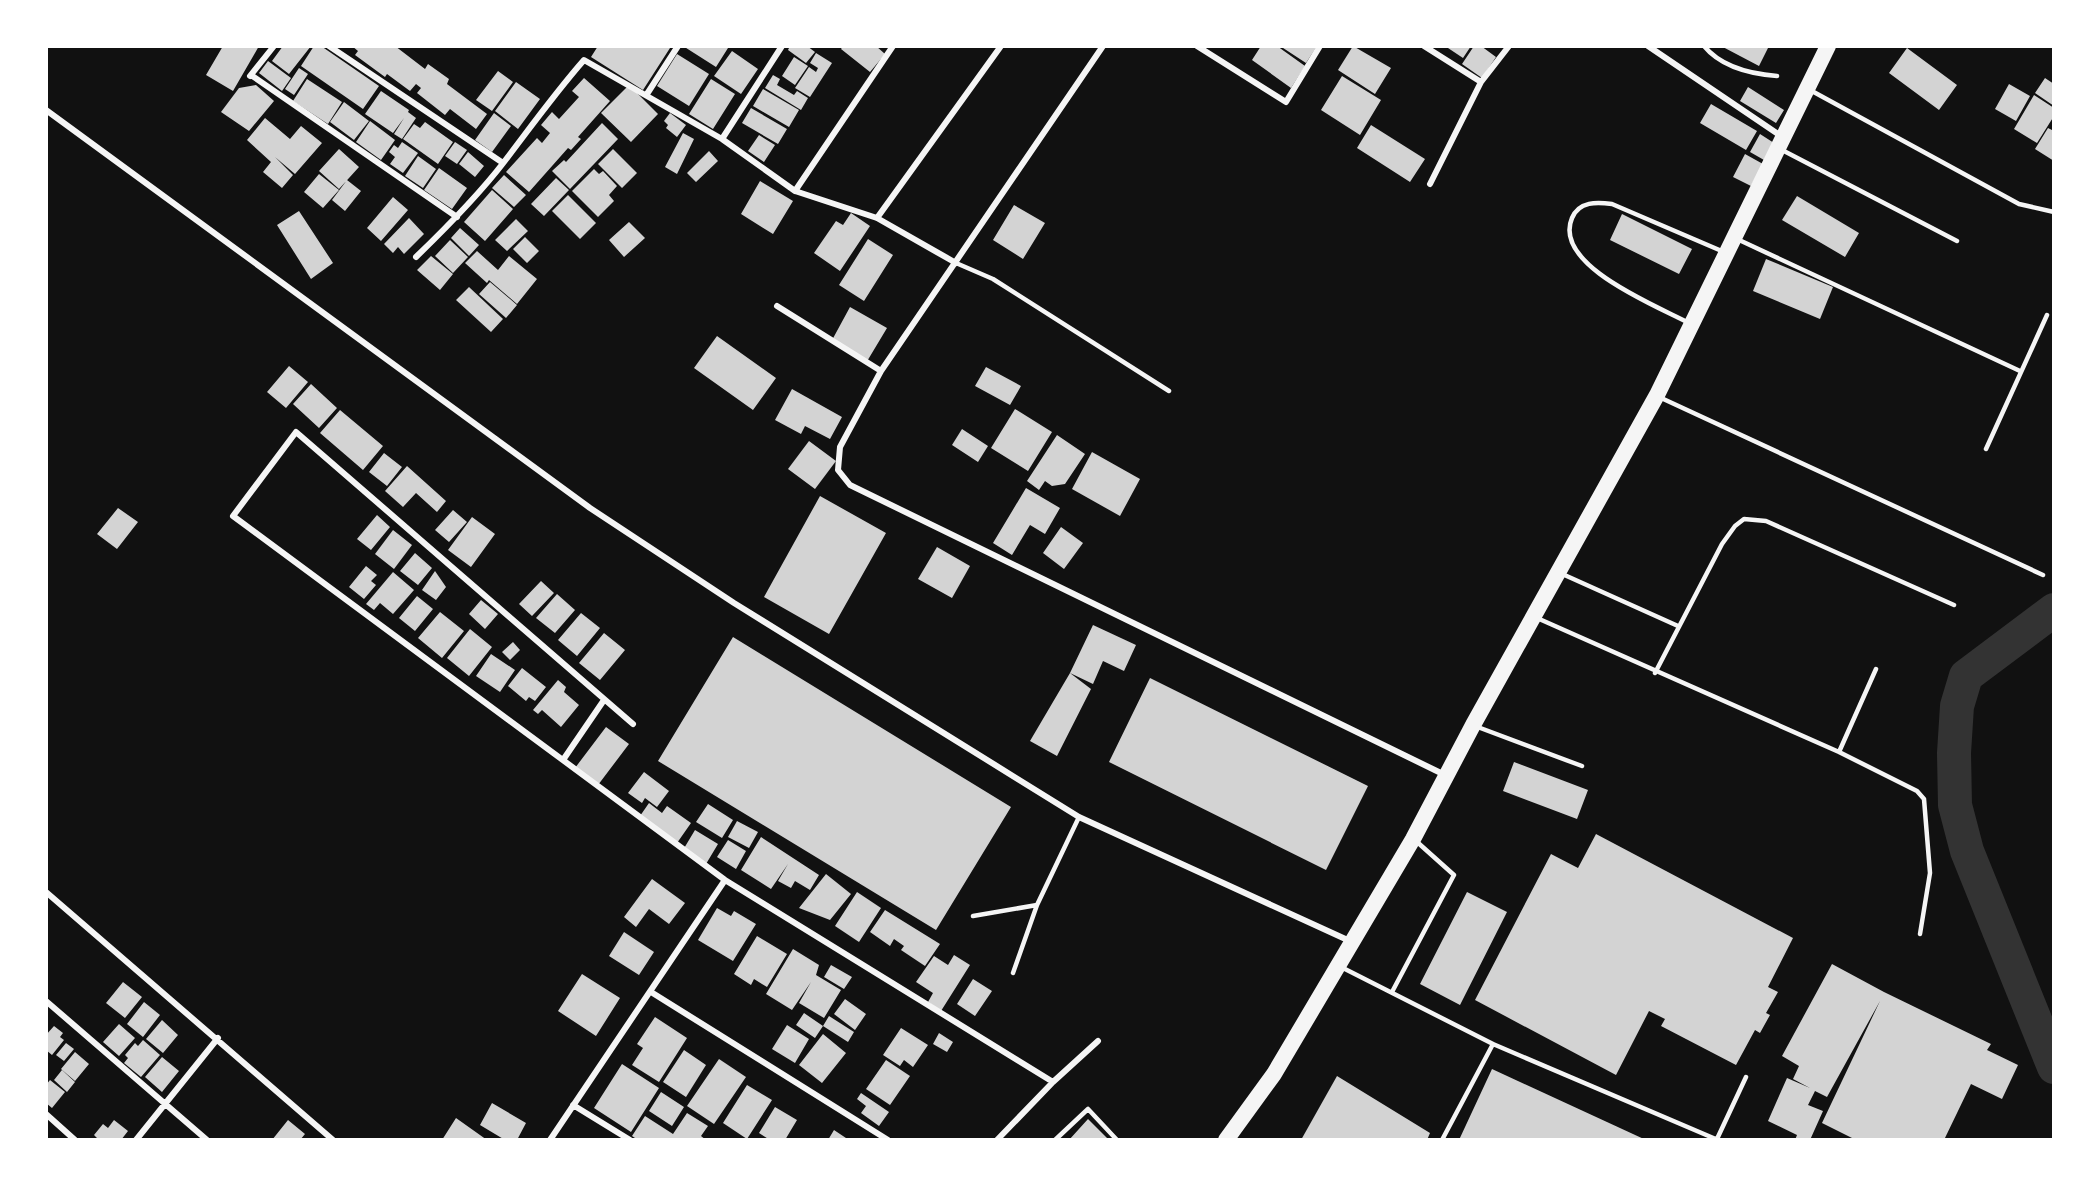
<svg xmlns="http://www.w3.org/2000/svg" width="2100" height="1186" font-family="'Titillium Web',sans-serif">
<style>
.lines{fill:none;stroke-linecap:round;stroke-linejoin:round}
.river{stroke:#333;stroke-width:34}
.building{fill:#d3d3d3}
.service{stroke:#f5f5f5;stroke-width:4.5}
.minor{stroke:#f5f5f5;stroke-width:6}
.trunk{stroke:#f5f5f5;stroke-width:16}
</style>
<rect width="100%" height="100%" fill="#111"/>
<g class="lines">
<path class="river" d="M2054,610L1966,676L1957,706L1954,753L1955,805L1967,851L2054,1067"/>
</g>
<path class="building" d="M223,46H259L233,91L206,75Z
M283,46H311L289,74L272,61Z
M314,46H321L379,86L363,109L301,66Z
M352,46H395L425,69L428,64L449,79L447,84L487,114L476,129L450,109L445,115L417,93L421,88L416,84L410,91L387,74L385,77L355,55L358,51Z
M598,46H667L670,48L643,90L591,57Z
M683,46H725L728,48L716,67Z
M790,46H807L815,52L806,63L788,50Z
M843,46H876L885,54L870,72L841,49Z
M1261,46H1277L1305,66L1291,88L1252,60Z
M1280,46H1317L1306,63Z
M1353,46L1391,68L1375,94L1338,70Z
M1445,46H1471L1463,58Z
M1474,46H1481L1496,57L1482,78L1462,64Z
M1721,46H1769L1759,66Z
M1907,48L1957,85L1939,110L1889,73Z
M732,51L758,69L741,94L714,76Z
M816,53L832,63L810,97L795,88L809,67L816,72L818,68L810,63Z
M677,54L709,74L689,106L657,86Z
M794,57L808,66L795,85L782,76Z
M268,61L291,78L282,91L259,73Z
M299,68L308,74L294,95L285,89Z
M498,71L513,82L492,111L476,100Z
M773,75L780,79L777,85L794,95L797,91L808,98L801,110L765,88Z
M1342,76L1381,100L1360,135L1321,110Z
M584,78L610,101L578,137L581,139L571,150L568,148L529,192L506,172L537,138L542,143L550,133L541,125L552,112L559,119L579,97L572,91Z
M2045,78L2054,84V106L2035,93Z
M307,79L342,102L328,124L293,101Z
M711,79L735,94L713,129L689,114Z
M516,82L540,99L518,129L495,111Z
M2009,84L2030,96L2016,121L1995,109Z
M256,85L274,101L249,131L221,112L239,88Z
M629,85L658,114L631,142L601,113Z
M1748,87L1784,110L1776,123L1740,101Z
M763,89L799,110L789,127L753,106Z
M381,91L409,110L408,112L416,118L402,139L394,134L404,118L393,133L365,114Z
M2034,95L2054,108V116L2037,143L2014,129Z
M344,102L369,121L354,140L330,122Z
M1711,104L1757,131L1746,150L1700,123Z
M751,108L787,129L778,144L742,123Z
M494,113L511,126L492,152L475,140Z
M670,113L686,125L677,137L666,128L668,125L664,121Z
M265,118L290,139L301,126L322,143L295,174L275,157L293,175L282,188L263,172L271,162L247,140Z
M370,121L395,140L381,160L356,142Z
M425,122L453,142L438,164L403,139L414,124L420,128Z
M602,123L618,139L570,189L552,171L564,160L566,162Z
M1371,125L1425,159L1410,182L1357,148Z
M2048,128L2054,131V161L2035,149Z
M683,133L694,139L677,174L665,167Z
M1760,134L1774,143L1764,160L1750,152Z
M759,135L775,145L764,162L748,151Z
M402,142L418,153L403,173L390,164L395,157L389,152L394,145L398,148Z
M455,142L467,150L457,164L445,156Z
M339,149L359,167L339,189L319,171Z
M613,149L637,173L622,188L598,164Z
M709,151L718,161L696,182L687,173Z
M468,152L484,166L475,177L459,164Z
M1745,154L1763,164L1751,186L1733,177Z
M418,156L436,169L423,188L405,176Z
M439,168L467,188L452,209L424,190Z
M594,169L599,174L603,171L617,186L609,195L614,201L598,217L572,191Z
M319,174L339,190L323,208L304,192Z
M504,175L526,195L514,207L492,188Z
M556,178L569,190L544,216L531,204Z
M347,180L361,191L345,211L332,200Z
M760,181L793,201L773,234L741,214Z
M492,190L513,209L485,241L464,222Z
M568,195L596,223L580,239L552,211Z
M1797,196L1859,233L1845,257L1782,220Z
M393,197L408,210L381,241L367,228Z
M1014,205L1045,223L1023,259L993,240Z
M299,211L333,263L311,279L277,225Z
M851,213L870,226L840,271L814,253L836,221L843,225Z
M1622,214L1692,249L1679,274L1610,240Z
M409,218L424,234L404,254L398,247L393,253L384,244Z
M516,219L528,231L507,251L495,240Z
M629,222L645,238L624,257L609,240Z
M460,228L479,245L469,256L451,238Z
M525,237L539,251L527,263L513,249Z
M868,239L893,255L864,301L839,285Z
M450,240L468,257L453,273L435,256Z
M477,251L498,270L509,256L537,279L517,304L489,280L487,283L465,263Z
M431,256L453,274L440,290L417,270Z
M1766,259L1833,287L1820,319L1753,291Z
M490,282L517,305L506,318L479,294Z
M469,287L503,319L491,332L456,300Z
M850,307L887,328L866,363L831,342Z
M717,336L776,378L753,410L694,368Z
M289,366L308,382L286,408L267,392Z
M986,367L1021,386L1010,405L975,386Z
M311,384L337,408L319,428L293,404Z
M792,389L842,417L830,439L805,426L801,434L775,420Z
M1015,409L1052,432L1028,471L991,448Z
M340,410L383,446L363,470L320,433Z
M962,429L988,446L978,462L952,445Z
M1057,435L1085,454L1065,484L1052,486L1045,481L1039,490L1027,481Z
M809,441L836,461L815,489L788,469Z
M1092,452L1140,479L1120,516L1072,489Z
M384,453L402,467L387,486L369,472Z
M407,466L446,501L437,512L416,493L403,507L385,491Z
M1026,488L1060,508L1045,534L1030,525L1012,555L993,543Z
M820,496L886,533L829,634L764,597Z
M118,508L138,522L117,549L97,534Z
M453,510L467,522L449,542L435,530Z
M377,515L390,527L371,550L357,539Z
M472,517L495,534L471,567L448,550Z
M1061,527L1083,543L1064,569L1043,553Z
M393,530L412,545L394,569L375,554Z
M937,547L970,566L952,598L918,579Z
M415,553L432,568L418,585L400,571Z
M366,566L377,575L371,581L376,585L364,599L349,587Z
M435,571L446,587L436,600L422,590Z
M393,572L414,590L393,614L380,603L374,610L366,604Z
M541,581L554,593L532,616L519,604Z
M557,594L575,610L555,633L536,618Z
M417,596L433,609L415,631L399,618Z
M481,600L498,614L485,629L469,614Z
M440,612L464,631L442,658L418,638Z
M581,613L600,628L577,656L558,640Z
M1093,625L1136,645L1124,671L1103,661L1093,684L1070,673L1091,689L1057,756L1030,741L1070,673Z
M470,629L492,647L469,676L447,658Z
M604,633L625,650L600,680L579,663Z
M733,637L1011,807L936,930L658,761Z
M513,642L520,650L510,660L502,652Z
M491,654L515,670L500,692L476,676Z
M522,668L546,687L535,701L529,697L526,701L508,686Z
M1150,678L1368,786L1326,870L1109,762Z
M558,680L566,687L564,692L579,705L561,727L542,710L538,714L533,710Z
M606,727L629,744L598,785L575,768Z
M1514,762L1588,790L1577,819L1503,791Z
M644,772L669,791L657,807L645,798L642,803L628,793Z
M649,803L662,813L667,806L691,823L677,843L640,816Z
M708,804L733,820L722,838L696,822Z
M737,821L758,832L749,848L728,837Z
M695,830L718,844L706,864L683,850Z
M1596,834L1793,938L1768,987L1778,992L1766,1013L1770,1015L1760,1033L1755,1030L1736,1065L1661,1026L1665,1019L1649,1011L1616,1075L1475,1000L1551,854L1578,868Z
M761,837L819,875L810,890L795,881L791,888L778,881L788,864L771,889L741,870Z
M728,840L746,851L736,869L717,857Z
M826,874L851,894L830,920L799,908Z
M652,879L685,903L669,924L649,909L636,927L624,917Z
M857,892L881,908L859,942L835,926Z
M1467,892L1507,912L1460,1005L1420,984Z
M717,908L731,916L734,911L756,924L733,961L698,940Z
M885,910L940,944L925,966L901,950L904,946L894,939L890,946L870,932Z
M624,932L654,952L639,975L609,956Z
M757,936L787,954L767,987L754,979L751,985L734,974Z
M793,949L819,965L816,975L841,990L824,1018L799,1003L811,982L792,1010L766,994Z
M954,955L970,965L941,1011L928,1002L933,993L916,982L934,956L948,965Z
M1832,964L1884,992L1991,1044L1987,1050L2018,1065L2002,1099L1971,1084L1944,1140H1856L1822,1123L1880,1001L1827,1097L1815,1091L1808,1105L1823,1111L1810,1140H1795L1797,1135L1768,1121L1787,1078L1810,1088L1793,1079L1799,1066L1782,1056Z
M831,965L852,977L844,989L824,977Z
M582,974L620,998L596,1036L558,1011Z
M973,979L992,991L975,1016L957,1004Z
M123,982L142,997L125,1018L106,1003Z
M845,999L866,1014L855,1030L834,1014Z
M144,1002L160,1015L143,1037L127,1024Z
M804,1013L823,1026L829,1016L854,1032L848,1042L823,1026L815,1038L796,1025Z
M655,1017L687,1038L659,1082L632,1065L643,1048L637,1044Z
M162,1020L178,1035L163,1053L146,1039Z
M119,1024L135,1038L119,1056L103,1042Z
M787,1025L809,1039L795,1063L772,1049Z
M54,1026L63,1033L60,1037L64,1040L52,1055L46,1050V1035Z
M901,1028L928,1045L913,1067L904,1060L900,1066L883,1055Z
M939,1033L953,1042L947,1052L933,1044Z
M823,1034L846,1053L822,1083L799,1065Z
M143,1040L160,1055L141,1077L124,1063L128,1058L125,1055L135,1043L138,1046Z
M66,1043L74,1049L64,1061L56,1055Z
M684,1050L706,1065L686,1097L663,1082Z
M75,1052L89,1064L75,1081L61,1069Z
M162,1057L179,1071L162,1092L145,1077Z
M719,1059L746,1077L714,1124L687,1106Z
M886,1060L910,1076L890,1105L866,1089Z
M622,1064L659,1088L631,1132L594,1108Z
M1492,1069L1646,1140H1459Z
M62,1070L75,1082L67,1092L54,1080Z
M1337,1076L1430,1133L1427,1140H1301Z
M50,1080L65,1092L52,1108L46,1103V1085Z
M747,1085L772,1100L747,1139L723,1123Z
M661,1092L684,1107L672,1126L649,1111Z
M861,1093L889,1112L879,1126L861,1113L866,1106L857,1099Z
M492,1103L526,1123L517,1140H505L480,1125Z
M775,1107L797,1120L785,1140H770L759,1133Z
M687,1113L708,1126L701,1136L706,1140H638L632,1136L645,1116L673,1134Z
M456,1118L487,1140H442Z
M1088,1119L1109,1140H1069Z
M114,1120L128,1131L121,1140H99L94,1135L103,1124L108,1128Z
M288,1120L305,1134L300,1140H272Z
M834,1130L849,1140H828Z"/>
<g class="lines">
<path class="service" d="M1704,46C1722,68 1751,74 1777,76
M1810,90L2019,204L2054,212
M1782,150L1957,241
M1737,239L2020,371
M956,263L993,279L1169,391
M1689,323C1657,306 1552,265 1572,218C1579,201 1597,202 1612,204L1724,252
M1659,397L2043,575
M1986,449L2047,315
M1560,573L1678,626
M1537,618L1839,752L1917,791L1924,799L1930,873L1920,934
M1655,673L1722,544L1735,526L1744,519L1766,521L1954,605
M1475,726L1582,766
M1839,752L1876,669
M973,916L1037,905
M1341,967L1493,1044L1718,1140
M1013,973L1037,905L1079,817
M1392,992L1454,875L1416,841
M1717,1139L1746,1077
M1055,1140L1088,1109L1117,1140
M1442,1140L1493,1044"/>
<path class="minor" d="M329,46L503,163
M1103,46L881,371L840,447L838,470L850,485L1445,775
M1197,46L1286,102L1320,46
M1424,46L1481,82
M1648,46L1781,136
M251,75L457,217
M250,76L274,46
M647,94L678,46
M46,110L590,508L734,603L1079,817L1352,942
M722,139L782,46
M1430,184L1481,82L1509,46
M795,191L893,46
M877,218L1001,46
M416,257C447,227 478,196 504,162C530,128 555,93 584,60L722,139L795,191L877,218L956,263
M777,306L881,371
M633,724L296,432L233,516L725,880L1053,1082
M563,760L604,700
M46,892L333,1140
M651,992L888,1140
M46,1001L207,1140
M573,1105L630,1140
M46,1114L75,1140
M136,1140L218,1038
M550,1140L725,880
M997,1140L1053,1082L1098,1041"/>
<path class="trunk" d="M1226,1140L1274,1074L1413,839L1473,725L1657,395L1828,46"/>
</g>
<rect width="2100" height="1186" fill="none" stroke="#ffffff" stroke-width="96"/>
</svg>
